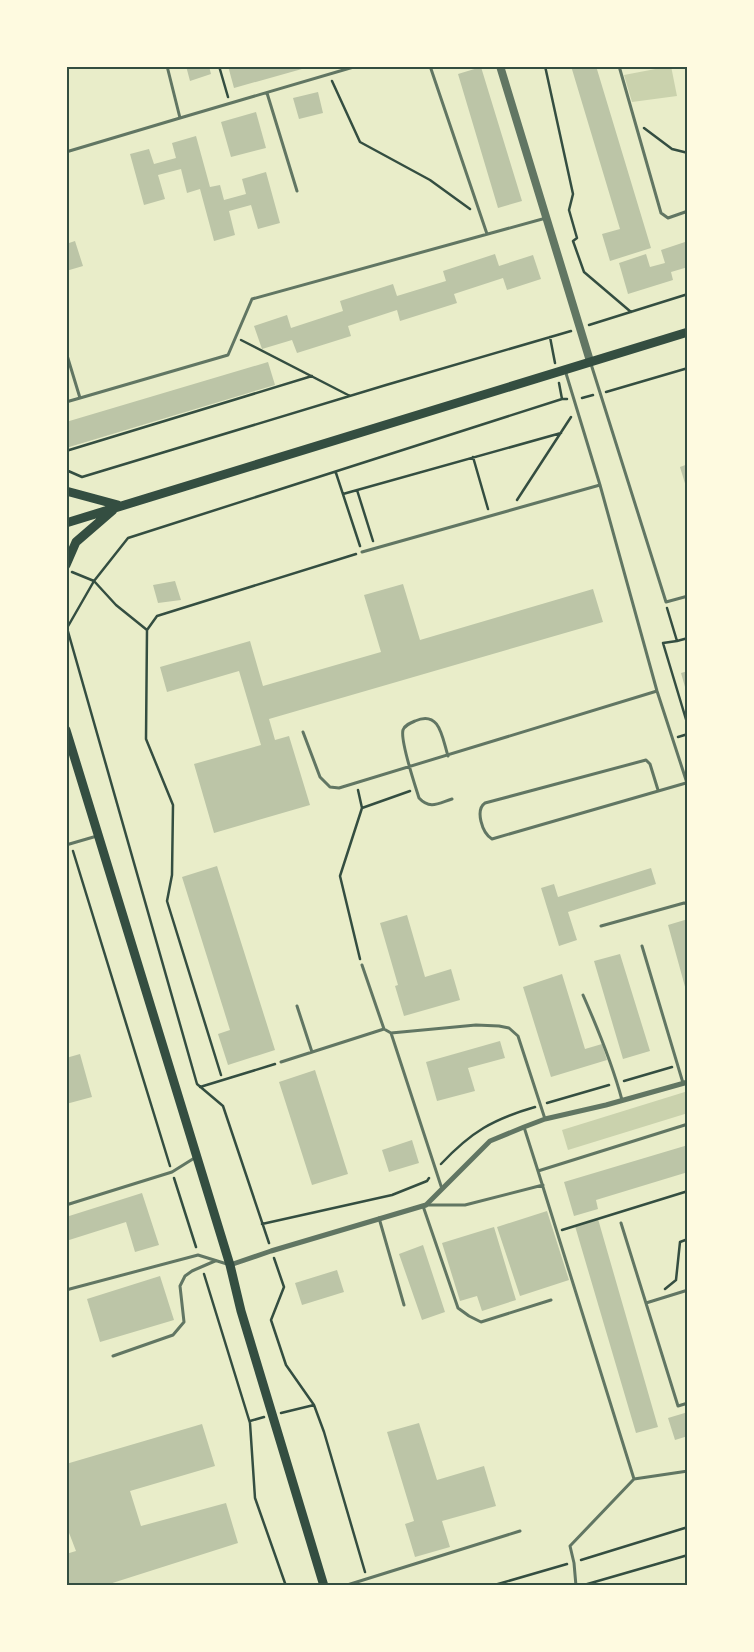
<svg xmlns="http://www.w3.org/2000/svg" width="754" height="1652" font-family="'DM Sans',sans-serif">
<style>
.green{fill:#cad2ad}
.building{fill:#bcc5a7}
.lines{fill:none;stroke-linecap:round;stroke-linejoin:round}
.path{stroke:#344e41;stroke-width:2.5}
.service{stroke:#617663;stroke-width:3}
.minor{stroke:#617663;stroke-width:5}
.tertiary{stroke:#617663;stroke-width:8}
.secondary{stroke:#344e41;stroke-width:9}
.neatline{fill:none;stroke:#344e41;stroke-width:2}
</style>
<rect width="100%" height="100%" fill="#e9edc9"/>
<path class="green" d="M671,66L677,96L632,102L624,75Z
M688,1091V1113L568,1150L562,1130Z"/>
<path class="building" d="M186,66H209L211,74L190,81Z
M228,66H309V67L234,88Z
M571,66H596L651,248L610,261L602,234L620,229Z
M481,67L522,201L498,208L458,74Z
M318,92L323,113L299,119L293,98Z
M256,112L266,148L231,157L221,122Z
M196,136L210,187L220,185L224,200L246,194L242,179L266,172L280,223L258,229L251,205L229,211L235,235L214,241L200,189L187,193L181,169L158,175L165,199L144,205L130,154L149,149L154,164L176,158L172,143Z
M75,241L83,266L66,271V244Z
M688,241V267L671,272L673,280L628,294L619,263L646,254L650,267L665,263L661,250Z
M495,254L499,266L533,255L541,279L507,290L503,278L454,294L457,303L400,321L397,310L348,326L351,336L297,353L292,340L262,349L254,326L287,315L291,328L343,311L340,301L393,284L397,296L446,281L443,271Z
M268,362L275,385L66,448V422Z
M688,464V490H687L680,467Z
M175,581L181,600L158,603L153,585Z
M403,584L420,640L593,589L603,622L269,719L275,740L289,736L310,805L214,833L194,764L261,745L239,671L167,692L160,667L250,641L263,686L381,652L364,595Z
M688,671V693L687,694L681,673Z
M217,866L275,1050L228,1065L218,1034L230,1030L182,877Z
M651,868L656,884L568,912L577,940L559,946L541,888L554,884L558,897Z
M407,915L425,977L451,969L460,1000L404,1016L395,986L398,985L380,923Z
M688,919V993L687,994L668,925Z
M620,954L650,1051L623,1059L594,961Z
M562,974L585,1049L602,1044L607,1060L551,1077L523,987Z
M500,1041L505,1058L468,1068L475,1091L437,1101L426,1062Z
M80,1054L92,1097L66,1104V1058Z
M315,1070L348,1174L312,1185L279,1082Z
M412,1140L419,1163L389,1172L382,1150Z
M688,1145V1172L596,1200L598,1209L574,1216L564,1182Z
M142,1193L159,1245L135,1252L126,1222L66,1241V1217Z
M547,1211L569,1280L520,1296L497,1227Z
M598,1219L658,1427L636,1433L575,1226Z
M494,1227L516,1300L482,1311L477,1296L460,1301L442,1243Z
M423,1245L445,1312L422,1320L399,1254Z
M337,1270L344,1292L302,1305L295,1283Z
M160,1276L174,1320L100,1342L87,1299Z
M688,1412V1436L675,1440L668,1418Z
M419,1423L437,1480L484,1466L496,1506L442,1521L450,1547L415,1557L405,1524L414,1521L387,1432Z
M202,1424L215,1466L130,1491L141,1526L226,1503L238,1543L103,1586H66V1554L76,1551L66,1525V1464Z"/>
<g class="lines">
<path class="path" d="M219,66L228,97
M545,66L573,194L569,210L577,238L573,241L584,272L631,312
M332,81L360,142L430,180L470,209
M644,128L672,149L688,153
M589,325L688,294
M550,337L555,363
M241,340L350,396
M559,383L562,399
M606,392L688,368
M582,398L593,395
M66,451L312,376
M473,457L488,509
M66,470L82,477L386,385L571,331
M336,473L360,546
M357,490L373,541
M343,494L561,433
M517,500L571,417
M72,572L94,581L116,605L147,630L146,739L173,805L172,875L167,901L221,1075
M667,608L677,641L688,638
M147,630L157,616L356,554
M677,641L663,643L688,726
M678,737L688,734
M358,790L362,808L340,876L360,959
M362,808L410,791
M73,851L170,1166
M624,1081L672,1067
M200,1087L275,1064
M547,1103L609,1085
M441,1164C471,1132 493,1119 535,1107
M174,1178L196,1247
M262,1224L392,1195L427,1181L429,1178
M562,1230L688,1191
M269,1243L223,1106L197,1084L67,628L94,581L128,538L562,399H567
M274,1258L284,1287L271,1320L286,1365L314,1405L324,1432L365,1572
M204,1274L250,1423L255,1498L286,1586
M665,1289L676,1280L680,1242L688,1239
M281,1413L314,1405
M250,1421L264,1417
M581,1560L688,1527
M584,1585L688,1555
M491,1586L567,1564"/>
<path class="service" d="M430,66L487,234
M619,66L661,213L668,218L688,211
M267,93L297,191
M180,118L357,66
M66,152L180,118L167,66
M66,352L80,398L66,402
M591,364L666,602L688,596
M565,370L600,485L657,691L687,783
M80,398L228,355L252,299L546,218
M362,552L600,485
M303,732L320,777L330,787L339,788L657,691
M448,756C442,737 440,710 415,721C410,723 405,725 403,730C400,741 415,785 419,798C430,810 439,803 452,799
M658,790L650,764L646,760L485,803C475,810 482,833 492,839L686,783
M66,845L97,836
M601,926L684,903L688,904
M642,946L683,1083
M362,965L384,1029
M583,995C598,1029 612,1063 622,1100
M297,1006L312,1052
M391,1033L442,1189
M281,1062L384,1029L391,1033L476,1025L499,1026L509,1028L518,1036L545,1119
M524,1127L538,1171L688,1124
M538,1171L634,1479L688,1471
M66,1205L172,1172L196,1157
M427,1205H465L543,1185
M423,1206L458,1308L469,1316L481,1322L551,1300
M379,1218L404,1305
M621,1223L678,1406L688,1403
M66,1290L198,1255L227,1264
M646,1303L688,1290
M113,1356L173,1335L184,1322L180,1286L185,1276L192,1271L215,1261
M344,1586L520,1531
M576,1586L574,1563L570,1546L634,1479"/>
<path class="minor" d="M230,1265L271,1251L426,1205L490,1141L524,1127L545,1119L606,1105L688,1082"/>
<path class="tertiary" d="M500,66L590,361"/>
<path class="secondary" d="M66,491L118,505
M66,523L688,332
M66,565L76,542L113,510
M66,730L230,1265L241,1311L324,1586"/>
</g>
<rect width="754" height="1652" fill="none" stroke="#fefae0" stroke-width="135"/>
<rect x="68" y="68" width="618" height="1516" class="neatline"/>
</svg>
